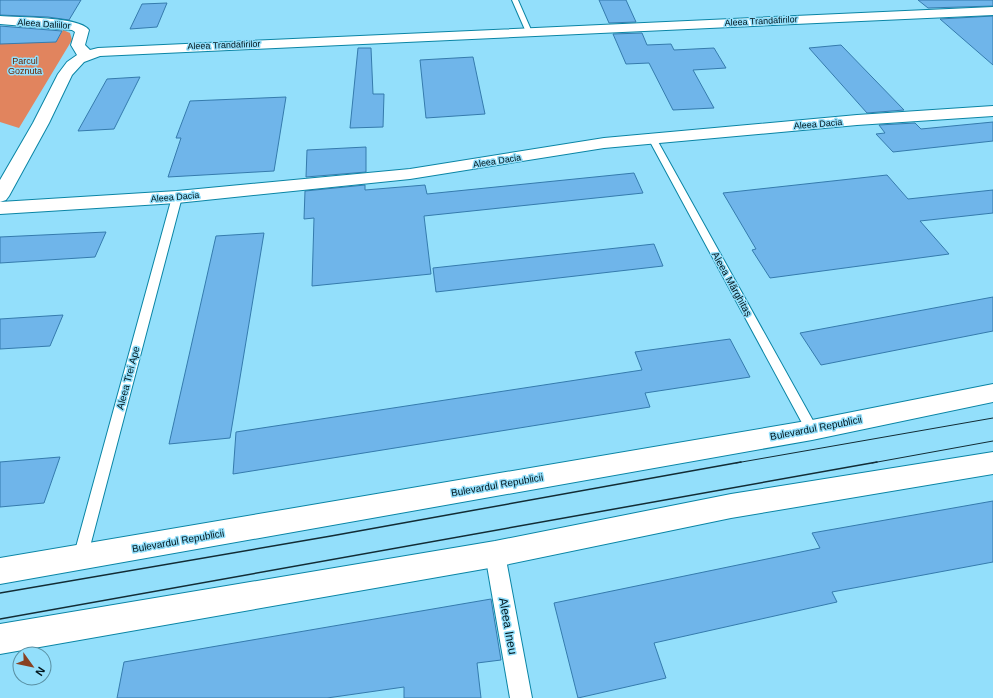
<svg xmlns="http://www.w3.org/2000/svg" width="993" height="698" font-family="Arial,sans-serif">
<style>
.green{fill:#e1845e}
.building{fill:#6fb5ea;stroke:#357bad}
.lines{fill:none;stroke-linecap:round;stroke-linejoin:round}
.service-casing{stroke:#0a85a5;stroke-width:2}
.pedestrian-casing{stroke:#0a85a5;stroke-width:2}
.minor-casing{stroke:#0a85a5;stroke-width:2}
.secondary-casing{stroke:#0a85a5;stroke-width:2}
.service{fill:#fff;fill-rule:evenodd}
.pedestrian{fill:#fff;fill-rule:evenodd}
.minor{fill:#fff;fill-rule:evenodd}
.secondary{fill:#fff;fill-rule:evenodd}
.tram-far1{stroke:#122c35;stroke-width:1}
.tram{stroke:#122c35;stroke-width:1.5}
.labels{text-anchor:middle;dominant-baseline:central;stroke-width:3;stroke-linejoin:round;paint-order:stroke}
.far-street-label{font-size:9px;fill:#02161d;stroke:#93dffb}
.far-park-label{font-size:9px;fill:#6b2400;stroke:#93dffb}
.street-label{font-size:10px;fill:#02161d;stroke:#93dffb}
.near-street-label{font-size:12px;fill:#02161d;stroke:#93dffb}
</style>
<rect width="100%" height="100%" fill="#93dffb"/>
<path class="green" d="M63,30L70,33L72,40L19,128L0,122V32L56,42Z"/>
<path class="building" d="M0,0H81L69,20L48,17L0,15Z
M599,0H626L636,22L609,23Z
M918,0H993V6L928,8Z
M167,3L157,27L130,29L142,4Z
M993,16V65L940,19Z
M0,26L62,31L56,42L0,44Z
M642,33L647,45L671,44L674,50L714,48L726,68L693,70L714,108L673,110L649,63L626,64L613,34Z
M841,45L904,110L867,113L809,48Z
M358,48H371L373,94H384L383,127L350,128Z
M473,57L485,114L426,118L420,60Z
M140,77L114,129L78,131L107,79Z
M286,97L274,171L168,177L181,138H176L190,101Z
M993,122V141L893,152L876,134L885,133L879,125L915,123L921,129Z
M366,147V172L306,177L307,150Z
M634,173L643,193L424,216L431,274L312,286L314,218L304,219L305,191L365,185V190L425,185L427,194Z
M887,175L908,199L993,190V213L920,221L949,254L770,278L752,250L756,249L723,193Z
M106,232L95,257L0,263V237Z
M264,233L230,438L169,444L216,236Z
M654,244L663,266L436,292L433,268Z
M993,297V331L821,365L800,333Z
M63,315L50,346L0,349V319Z
M730,339L750,377L645,393L650,407L233,474L236,432L642,370L635,352Z
M60,457L44,503L0,507V462Z
M993,501V562L832,592L837,602L654,643L666,678L578,698L554,603L820,548L812,533Z
M491,599L501,660L477,663L481,698H404V687L327,698H117L124,662Z"/>
<g class="lines">
<defs>
<path id="service" d="M512,0H518L532,32L531,33L526,32Z
M649,136H652L656,138L816,426L818,430L816,434L812,435L808,434L648,138Z
M177,194L182,197L87,558L85,563L80,565L75,563L73,558L172,197Z"/>
<path id="pedestrian" d="M495,545L502,547L505,554L532,698H510L485,554L488,547Z"/>
<path id="minor" d="M993,7V15L100,56L84,62L72,75L49,123L9,196L6,200L0,202V180L33,123L58,74L67,62L77,55L71,45L75,32L72,30L0,24V16C18,18 79,16 89,30L85,45L90,50L98,48Z
M993,106V116L857,125L604,148L410,179L177,203L0,214V202L177,191L410,169L604,138L857,115Z"/>
<path id="secondary" d="M993,384V402L812,440L0,584V558L812,420Z
M993,452V474L731,518L495,567L0,654V624L495,541L731,494Z"/>
</defs>
<use href="#service" class="service-casing"/>
<use href="#pedestrian" class="pedestrian-casing"/>
<use href="#minor" class="minor-casing"/>
<use href="#secondary" class="secondary-casing"/>
<use href="#service" class="service"/>
<use href="#pedestrian" class="pedestrian"/>
<use href="#minor" class="minor"/>
<use href="#secondary" class="secondary"/>
<path class="tram-far1" d="M736,463L993,418
M872,463L993,441"/>
<path class="tram" d="M0,593L331,536L741,462
M0,619L877,462"/>
</g>
<g class="labels">
<g class="far-street-label">
<text transform="translate(761 21) rotate(-3)">Aleea Trandafirilor</text>
<text transform="translate(44 24) rotate(4)">Aleea Daliilor</text>
<text transform="translate(224 45) rotate(-2)">Aleea Trandafirilor</text>
<text transform="translate(818 124) rotate(-5)">Aleea Dacia</text>
<text transform="translate(497 161) rotate(-9)">Aleea Dacia</text>
<text transform="translate(175 197) rotate(-5)">Aleea Dacia</text>
</g>
<g class="far-park-label">
<text x="25" y="61">Parcul<tspan x="25" dy="10">Goznuta</tspan></text>
</g>
<g class="street-label">
<text transform="translate(732 284) rotate(61)">Aleea Mărghitaș</text>
<text transform="translate(128 378) rotate(-75)">Aleea Trei Ape</text>
<text transform="translate(816 428) rotate(-11)">Bulevardul Republicii</text>
<text transform="translate(497 485) rotate(-10)">Bulevardul Republicii</text>
<text transform="translate(178 541) rotate(-10)">Bulevardul Republicii</text>
</g>
<g class="near-street-label">
<text transform="translate(508 626) rotate(80)">Aleea Ineu</text>
</g>
</g>
<g transform="translate(32 666) rotate(123)"><circle r="19" fill="#93dffb" stroke="#598fa2"/>
<path d="M0-3L7 15L0 10L-7 15Z" fill="#894122"/>
<text y="-6" font-size="11" font-weight="bold" text-anchor="middle" fill="#02161d">N</text>
</g>
</svg>
